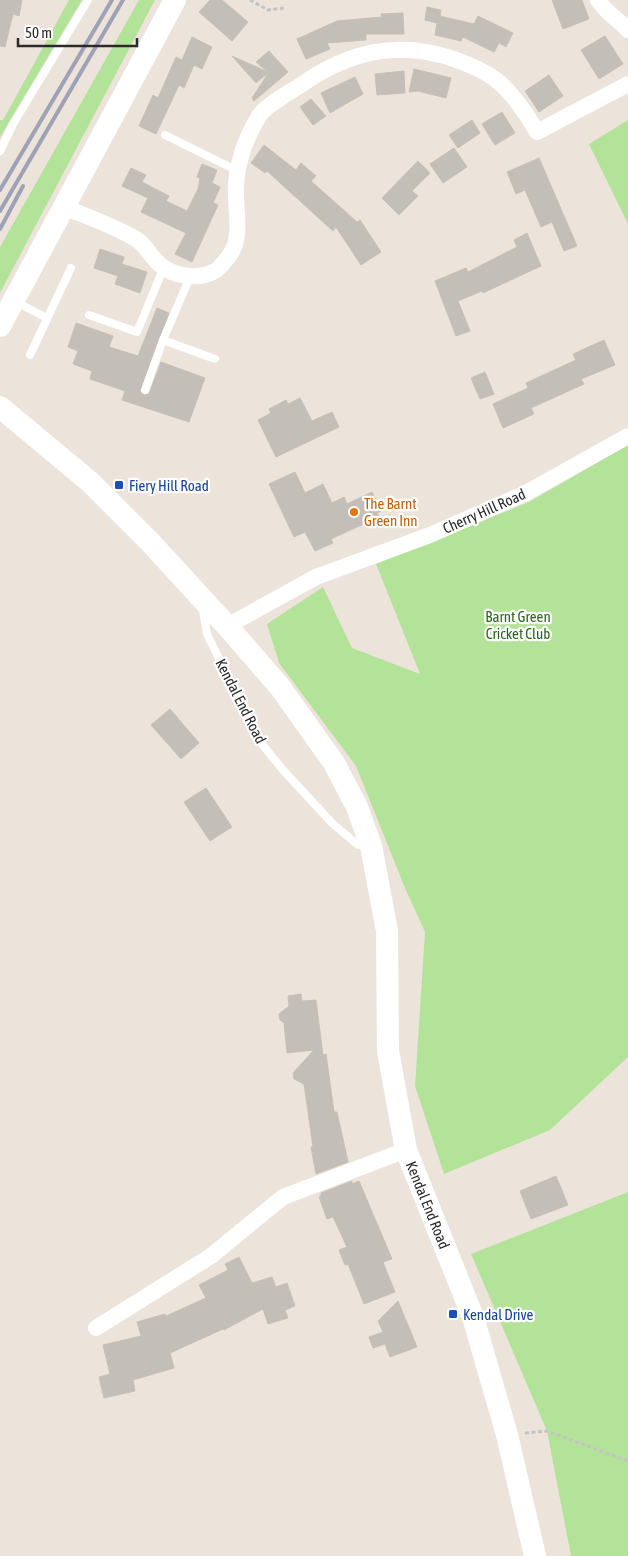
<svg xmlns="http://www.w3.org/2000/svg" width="628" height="1556" font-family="'Asap Condensed',sans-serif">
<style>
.green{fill:#b3e398}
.building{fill:#c4beb8;stroke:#c7c0b5}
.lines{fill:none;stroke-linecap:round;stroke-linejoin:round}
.path{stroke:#c3c3c3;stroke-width:3;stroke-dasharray:4 2.5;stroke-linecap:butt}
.lane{stroke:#fff;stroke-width:8}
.street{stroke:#fff;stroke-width:16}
.secondary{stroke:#fff;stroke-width:22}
.rail{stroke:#9ea2b4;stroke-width:4}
.transit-dot{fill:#1a4fb4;stroke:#fff;stroke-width:2}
.food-dot{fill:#e8710a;stroke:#fff;stroke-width:2}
.labels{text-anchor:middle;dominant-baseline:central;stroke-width:4.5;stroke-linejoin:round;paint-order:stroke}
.transit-label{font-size:15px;fill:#164399;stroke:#fff;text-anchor:start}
.food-label{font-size:15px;fill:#c56008;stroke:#fff;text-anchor:start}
.street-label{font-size:15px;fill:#2a2a2a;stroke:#fff}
.park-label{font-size:15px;fill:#2b671a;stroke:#fff}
</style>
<rect width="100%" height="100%" fill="#ece4db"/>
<path class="green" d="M69,0H82L0,137V120H3Z
M139,0H155L0,293V247Z
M628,120V224L589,144Z
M628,445V1057L550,1130L444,1174L415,1086L425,932L405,888L356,766L279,663L267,624L323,587L352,648L420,674L376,564L529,502Z
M628,1192V1556H571L547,1431L471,1254Z"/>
<path class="building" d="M0,0H22L19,16L13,14L5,47L0,46Z
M210,0H222L248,22L232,41L199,12Z
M552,0H582L589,19L563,29Z
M427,7L441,10L440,16L474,24L478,16L513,33L506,47L499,43L494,52L463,37L461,41L435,35L437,23L425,20Z
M403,13L404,34H366V40L327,43L330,49L306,59L297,39L337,21L382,17L381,14Z
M605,36L623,64L599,79L581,50Z
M192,37L212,47L202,69L194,65L184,88L179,85L156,134L139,126L153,95L158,98L176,57L182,60Z
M269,51L288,72L254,101L252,98L269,72L256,83L232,56L268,72L256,62Z
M414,69L451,78L446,98L418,91L409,92Z
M404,71L405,93L377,95L375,74Z
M549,75L563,96L539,112L525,91Z
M355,77L363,94L330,113L321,93Z
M311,99L326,116L313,125L300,107Z
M502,112L515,133L495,145L482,124Z
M472,120L480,133L458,148L449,135Z
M264,145L296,170L301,163L316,176L311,181L357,222L360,220L381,252L361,265L336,227L333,231L267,171L265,173L251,163Z
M454,148L467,167L443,183L430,164Z
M539,158L577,246L564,251L552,222L541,227L525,190L516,194L507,172Z
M418,161L430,173L412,191L418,196L399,215L382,198Z
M202,164L217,170L212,183L220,187L213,203L218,205L192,262L175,254L186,233L141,212L148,198L122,186L131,168L146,175L142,182L169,196L166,201L187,211L198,189L200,178L197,177Z
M527,233L541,266L483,293L482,291L458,301L470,331L456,336L435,281L466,268L468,272L517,247L514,240Z
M100,249L124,257L122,264L147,272L140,293L115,284L118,276L94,268Z
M157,308L169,313L140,391L144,395L149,394L161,362L205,378L189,422L122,400L125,391L90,379L92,371L73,364L78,351L68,347L76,323L113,336L109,347L138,356Z
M604,340L615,365L581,379L584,384L531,408L534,414L503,428L493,404L528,388L526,383L576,360L573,354Z
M485,372L494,394L480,399L471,378Z
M300,398L312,421L332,412L339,427L276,457L258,420L271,413L269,409L286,400L288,404Z
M295,472L305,493L323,484L332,503L344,497L347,504L372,492L381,511L377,513L379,517L331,539L333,543L315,551L305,532L294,537L269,484Z
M170,709L199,743L181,759L151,725Z
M206,788L232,827L210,841L184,802Z
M301,994L302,1001L316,1000L323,1055L326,1054L334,1112H337L348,1162L316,1174L311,1147H313L304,1084L294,1079L293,1073L314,1050L287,1053L284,1023L280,1020L279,1014L289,1006L288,996Z
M556,1176L568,1205L531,1219L520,1191Z
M352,1181V1184L359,1181L392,1259L383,1262L395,1292L364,1304L348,1264L345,1265L339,1250L347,1247L333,1217L327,1219L319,1197L321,1196V1193Z
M239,1257L252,1283L272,1277L276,1287L287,1283L295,1306L285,1310L288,1318L268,1324L263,1309L224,1330L223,1329L170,1353L174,1368L133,1380L135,1391L104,1398L99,1377L110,1374L103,1345L141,1336L137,1322L165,1314L166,1316L206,1298L199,1285L228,1270L225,1264Z
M398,1301L417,1347L390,1357L385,1344L373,1348L369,1337L383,1332L378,1321Z"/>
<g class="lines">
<path class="path" d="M250,0L268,10L284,8
M525,1433L547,1431L628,1461"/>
<path class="lane" d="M165,135L238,171
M0,151L13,124L88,0
M16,302L47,318
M89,315L137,332L164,267
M163,340L215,359
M30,355L71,268
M145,390L163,340L190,277
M203,610L207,634L258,739L283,770L333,824L358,845L369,846"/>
<path class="street" d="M598,0C606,13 618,19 628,30
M64,207C88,217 114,226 136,239C146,245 151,257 159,264C172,276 197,280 213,272C217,271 221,266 224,262C246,241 234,211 236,184C238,160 246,137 259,116C265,106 290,92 301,85C349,51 398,40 454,59C468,64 483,70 495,79C513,93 525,112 537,132L628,84
M227,626L316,577L430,535L526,493L628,436
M96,1328L211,1256L283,1197L406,1150"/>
<path class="secondary" d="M0,326L175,0
M0,407L90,482L150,542L227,626L280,687L334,763L357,807L371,846L387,931L388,1051L406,1150L473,1317L507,1435L535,1556"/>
<path class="rail" d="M0,190L112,0
M0,211L123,0
M0,229L23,186"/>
</g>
<g class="transit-dot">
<rect x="114" y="480" width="10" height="10" rx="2.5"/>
<rect x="448" y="1309" width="10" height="10" rx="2.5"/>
</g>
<circle class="food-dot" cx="354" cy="512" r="5"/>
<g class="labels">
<g class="transit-label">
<text x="129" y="485">Fiery Hill Road</text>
<text x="463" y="1314">Kendal Drive</text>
</g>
<g class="food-label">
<text x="364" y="503">The Barnt<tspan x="364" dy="17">Green Inn</tspan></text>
</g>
<g class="street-label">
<text transform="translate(484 511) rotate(-24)">Cherry Hill Road</text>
<text transform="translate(241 701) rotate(63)">Kendal End Road</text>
<text transform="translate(428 1205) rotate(68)">Kendal End Road</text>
</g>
<g class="park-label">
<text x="518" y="616">Barnt Green<tspan x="518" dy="17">Cricket Club</tspan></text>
</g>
</g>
<path d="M18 38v8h119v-8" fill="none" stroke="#2a2a2a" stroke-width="2.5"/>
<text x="25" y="38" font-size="15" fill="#2a2a2a" stroke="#ffffff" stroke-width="4" paint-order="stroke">50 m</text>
</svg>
